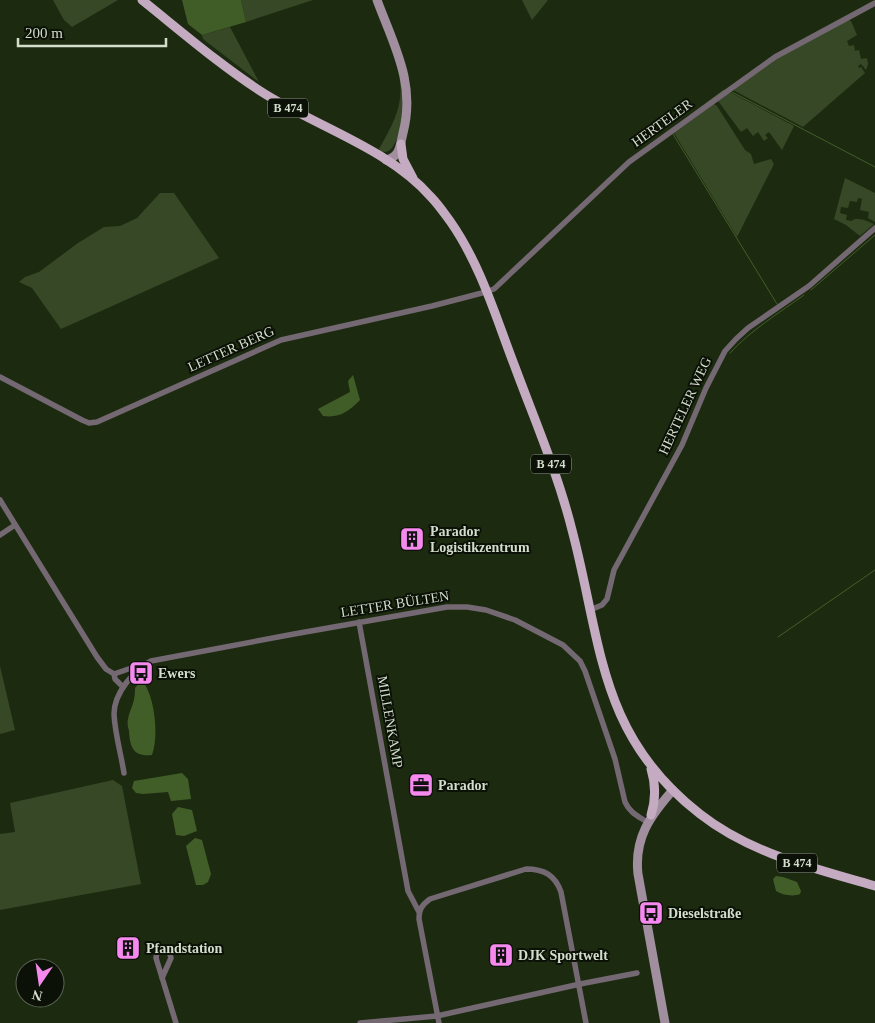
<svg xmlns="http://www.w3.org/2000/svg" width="875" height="1023" font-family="'Times New Roman',serif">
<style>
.green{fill:#364826}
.forest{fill:#415d27}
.water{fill:#425e28}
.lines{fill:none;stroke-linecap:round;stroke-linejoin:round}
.stream{stroke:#425e28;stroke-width:1}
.street{stroke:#746873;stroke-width:5.5}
.secondary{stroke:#a18e9f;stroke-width:9}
.primary{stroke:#c4abc1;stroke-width:9}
.labels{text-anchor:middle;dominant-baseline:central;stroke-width:4;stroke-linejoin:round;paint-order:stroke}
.shield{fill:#0b1106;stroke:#97a091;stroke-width:1}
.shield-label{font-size:12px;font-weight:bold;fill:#d3ddcc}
.street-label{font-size:14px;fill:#d3ddcc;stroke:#0b1106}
.poi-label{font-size:14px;font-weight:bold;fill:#d3ddcc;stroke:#0b1106;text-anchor:start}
</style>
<rect width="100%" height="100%" fill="#1c2b10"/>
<path class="green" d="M53,0H118L72,27L64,20Z
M241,0H313L246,22Z
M522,0H548L532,20Z
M848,20L851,21L857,35L847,41L849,46L854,45L855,51L859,50L861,59L867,58L868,64L866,70L861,64L858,66L859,68L861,67L865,73L803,127L733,90L775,60Z
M230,27L259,82L203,39L202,35Z
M394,58C409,75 408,124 395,143C391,150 388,154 380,151L379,149C398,116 408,96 394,58Z
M730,92L794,126L782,150L769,132L765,135L768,138L764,141L758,132L753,136L747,128L741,132L718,101Z
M714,104L717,106L745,150L751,154L754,164L771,159L774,164L737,237L674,133Z
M845,178L875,193V222L868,218L869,212L860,210L862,199L858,198L857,202L850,201L848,208L841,207L840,213L847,215L846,220L851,221C857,216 867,221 874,224L860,236L846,225L834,219Z
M160,193H174L219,258L61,329L32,288L19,282L25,277L39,272L78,243L104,227L120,226L137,218Z
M0,666L15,730L0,734Z
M113,780L122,786L141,884L0,910V834L15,832L10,803Z"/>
<path class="forest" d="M182,0H241L246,22L202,35L188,24Z
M353,375L360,400C348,412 340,418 323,416L318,409L350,392L348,381Z"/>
<path class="water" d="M142,680C155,696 159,736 152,755C134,757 130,748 129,731C128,727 127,723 128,719C131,706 135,704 135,688Z
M182,773L188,779L191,799L171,801L168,792L143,794L136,793L132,788L134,781Z
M178,807L192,810L197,831L184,836L176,835L172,814Z
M195,838L202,840L211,874L208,882L203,885H196L186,846Z
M776,876L783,877L797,882L801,891L800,894C793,897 782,895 776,891L773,879Z"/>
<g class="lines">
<path class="stream" d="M192,0L198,22
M732,92L875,167
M689,116L724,90
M673,134L777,304
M811,290L875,235
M730,353C751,330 779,313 804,295
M778,637L875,570"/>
<path class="street" d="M0,377L82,420L89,423L97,422L281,340L432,306L482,293L494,289L629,162L775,57L875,3
M0,500L97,657L106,669L114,674
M0,535L15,525
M590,610L602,605L607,599L614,570L682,445L706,388L725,351L736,339L748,328L809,286L875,228
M359,622L408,891L419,912
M114,674L140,665
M114,674L115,679L123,687
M124,773C121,754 115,734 114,714C114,693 134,670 151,661L294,634L447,607H467L486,610L515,620L563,645L580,661L585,671L615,759L625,802C630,813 638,816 647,822
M162,978L171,958L169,951L164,948L157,952L156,958L176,1023
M360,1023L437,1016L580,984L637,973
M439,1023L419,919C419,909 422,905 430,899L526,869C544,869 555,875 561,892L586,1023"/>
<path class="secondary" d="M377,0C394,46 416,83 403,133C400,146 400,157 386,160
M665,1023L638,874C634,838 650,816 673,790"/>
<path class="primary" d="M142,0C182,32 221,66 265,94C318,127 389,149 431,197C438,204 444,213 450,221C481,265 496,318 515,367C535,421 558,474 572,530C602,643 598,735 700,814C751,854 814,868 875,886
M401,144L403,159L413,178
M651,769C656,785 656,799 651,815"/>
</g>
<defs>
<symbol id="building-square" viewBox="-11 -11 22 22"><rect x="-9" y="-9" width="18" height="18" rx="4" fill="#f589ee" stroke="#0b1106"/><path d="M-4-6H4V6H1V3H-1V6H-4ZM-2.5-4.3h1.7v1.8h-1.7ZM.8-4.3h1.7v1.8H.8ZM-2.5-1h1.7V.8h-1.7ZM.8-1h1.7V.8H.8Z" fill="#111"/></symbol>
<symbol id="bus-square" viewBox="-11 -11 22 22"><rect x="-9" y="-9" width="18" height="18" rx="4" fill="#f589ee" stroke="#0b1106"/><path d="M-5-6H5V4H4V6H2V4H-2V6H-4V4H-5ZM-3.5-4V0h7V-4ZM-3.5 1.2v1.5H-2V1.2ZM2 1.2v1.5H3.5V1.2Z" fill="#111"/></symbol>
<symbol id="office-square" viewBox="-11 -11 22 22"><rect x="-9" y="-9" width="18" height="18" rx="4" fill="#f589ee" stroke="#0b1106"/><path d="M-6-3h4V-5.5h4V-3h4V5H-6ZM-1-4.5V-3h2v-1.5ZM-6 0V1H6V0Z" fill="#111"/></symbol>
</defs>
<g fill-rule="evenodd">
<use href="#building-square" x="398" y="525" width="28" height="28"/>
<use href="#bus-square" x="127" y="659" width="28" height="28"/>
<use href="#office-square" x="407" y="771" width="28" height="28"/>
<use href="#bus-square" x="637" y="899" width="28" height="28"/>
<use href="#building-square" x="114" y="934" width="28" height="28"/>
<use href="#building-square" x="487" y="941" width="28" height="28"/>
</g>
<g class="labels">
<g class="shield">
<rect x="268" y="98.5" width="40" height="19" rx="4"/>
<rect x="531" y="454.5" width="40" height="19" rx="4"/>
<rect x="777" y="853.5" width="40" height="19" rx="4"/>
</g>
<g class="shield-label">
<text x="288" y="108">B 474</text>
<text x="551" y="464">B 474</text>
<text x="797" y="863">B 474</text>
</g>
<g class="street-label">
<text transform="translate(662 123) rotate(-36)">HERTELER</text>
<text transform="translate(231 349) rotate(-24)">LETTER BERG</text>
<text transform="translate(685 406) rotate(-65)">HERTELER WEG</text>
<text transform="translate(395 604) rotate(-9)">LETTER BÜLTEN</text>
<text transform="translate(390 722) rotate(80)">MILLENKAMP</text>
</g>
<g class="poi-label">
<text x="430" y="531">Parador<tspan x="430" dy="16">Logistikzentrum</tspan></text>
<text x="158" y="673">Ewers</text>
<text x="438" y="785">Parador</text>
<text x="668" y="913">Dieselstraße</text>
<text x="146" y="948">Pfandstation</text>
<text x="518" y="955">DJK Sportwelt</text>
</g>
</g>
<g transform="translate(40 983) rotate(193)"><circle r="24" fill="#0b1106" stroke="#5b6355"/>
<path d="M0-4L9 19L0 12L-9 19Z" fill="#f589ee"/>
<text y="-8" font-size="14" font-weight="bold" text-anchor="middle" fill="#d3ddcc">N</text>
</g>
<path d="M18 38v8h148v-8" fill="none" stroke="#d3ddcc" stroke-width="2.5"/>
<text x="25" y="38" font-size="15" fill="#d3ddcc" stroke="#0b1106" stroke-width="4" paint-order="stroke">200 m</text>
</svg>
